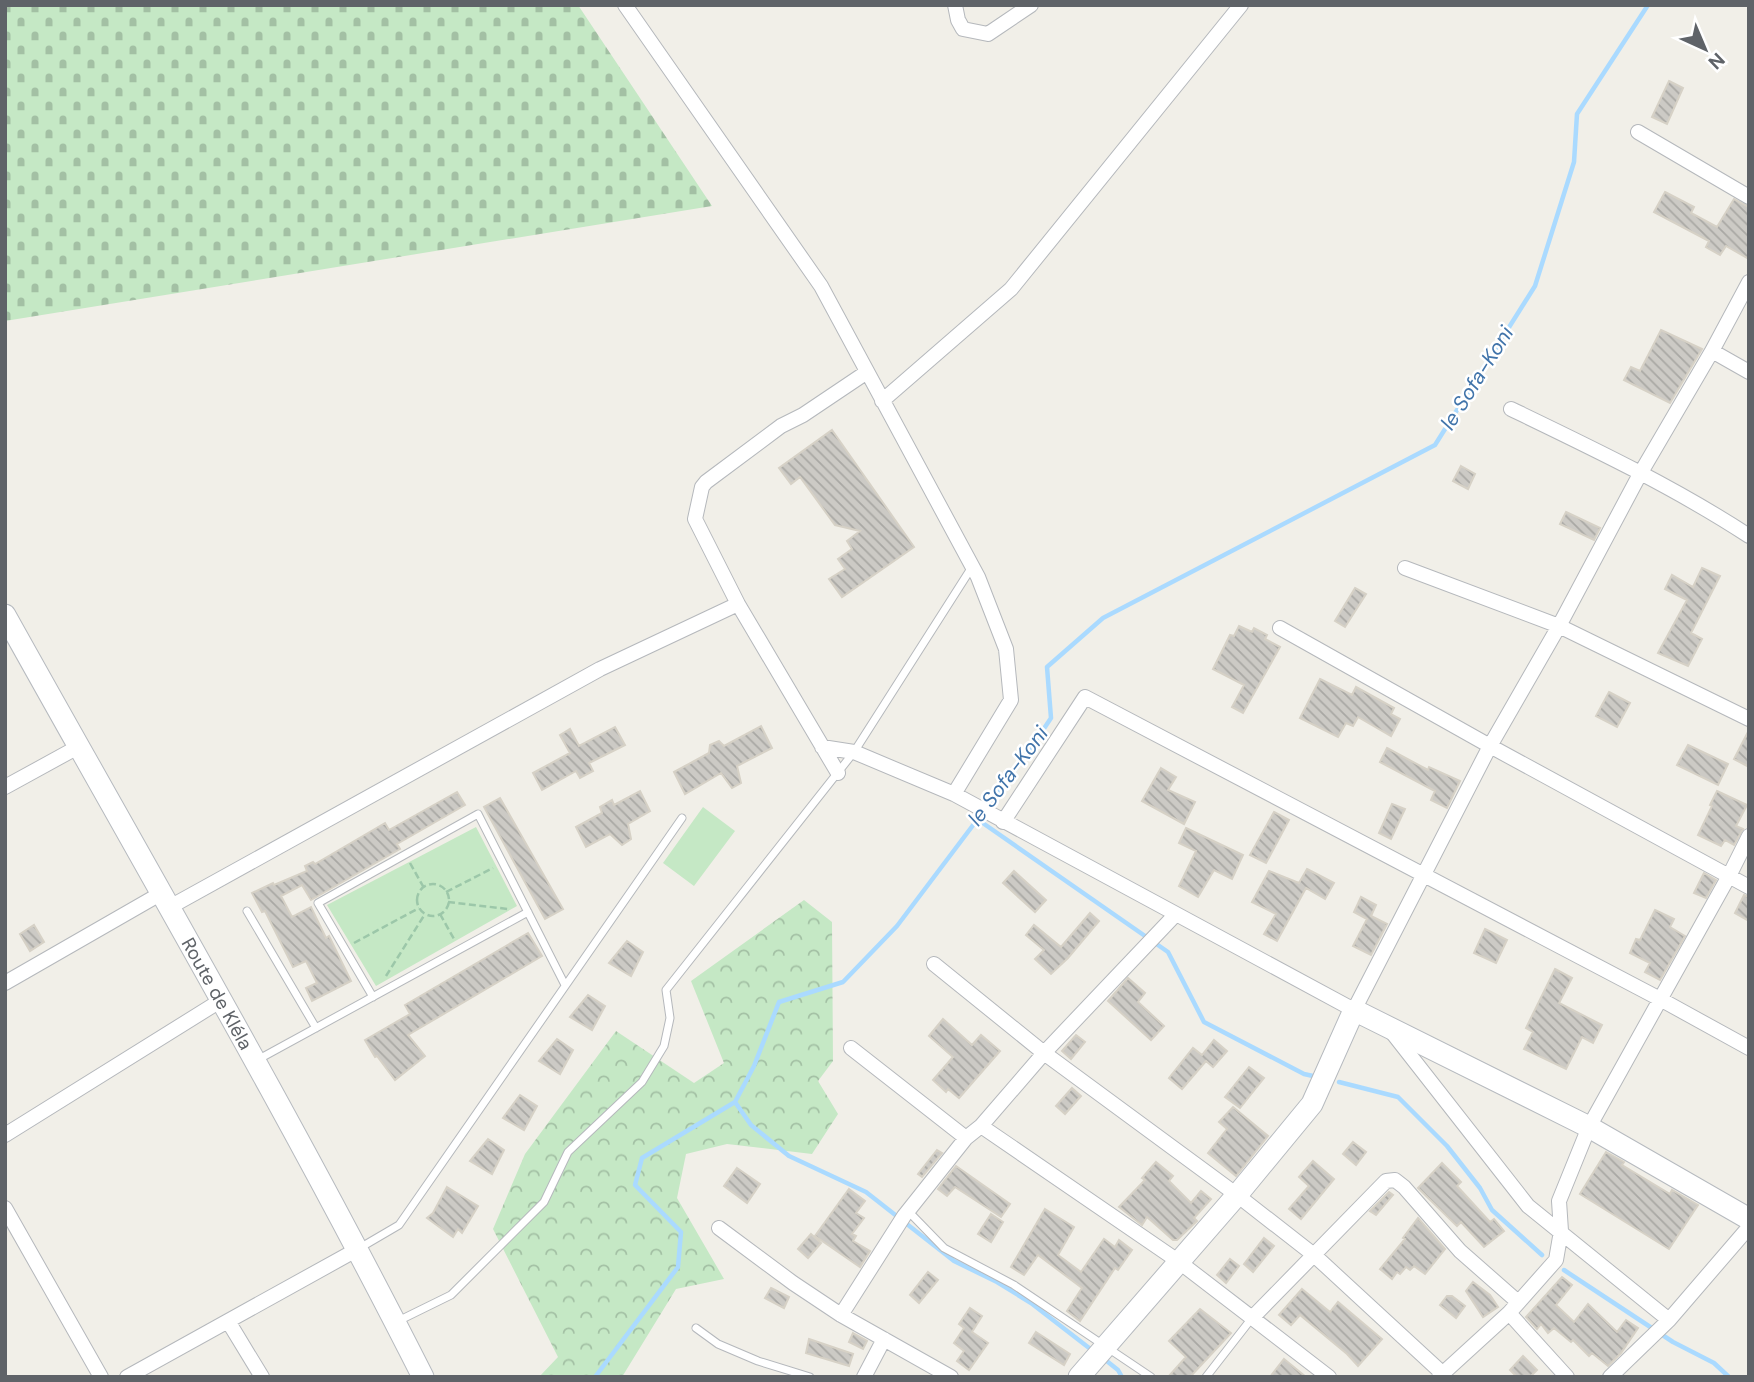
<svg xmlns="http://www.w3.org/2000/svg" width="1754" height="1382" font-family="'DM Sans',sans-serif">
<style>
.green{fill:#c5e8c5}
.forest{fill:url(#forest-crowns)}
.cemetery{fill:url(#cemetery-stones)}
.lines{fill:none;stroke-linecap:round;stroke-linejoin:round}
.stream{stroke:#aadaff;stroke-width:4.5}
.building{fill:url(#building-back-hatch);stroke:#d6d1c6;stroke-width:2}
.lane-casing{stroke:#b5b8bc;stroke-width:9}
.street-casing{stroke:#b5b8bc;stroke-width:16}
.secondary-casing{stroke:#b6babf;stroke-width:23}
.path{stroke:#9cc7a9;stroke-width:2.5;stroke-dasharray:7 3.5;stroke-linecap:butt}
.lane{stroke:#fff;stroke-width:7}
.street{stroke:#fff;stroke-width:14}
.secondary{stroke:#fff;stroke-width:21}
.labels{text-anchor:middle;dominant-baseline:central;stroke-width:5;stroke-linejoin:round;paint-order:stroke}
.street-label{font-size:19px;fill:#5f6368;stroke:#fff}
.water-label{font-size:21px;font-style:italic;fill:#4174aa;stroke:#fff}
</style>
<defs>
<pattern id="forest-crowns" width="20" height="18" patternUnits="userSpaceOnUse" patternTransform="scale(1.75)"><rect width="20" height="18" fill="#c5e8c5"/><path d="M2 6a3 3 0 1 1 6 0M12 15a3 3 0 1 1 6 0" fill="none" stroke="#a3c0a4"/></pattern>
<pattern id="cemetery-stones" width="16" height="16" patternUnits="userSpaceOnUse" patternTransform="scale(1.75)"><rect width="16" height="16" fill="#c5e8c5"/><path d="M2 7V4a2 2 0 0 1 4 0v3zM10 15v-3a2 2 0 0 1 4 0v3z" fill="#a3c0a4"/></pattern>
<pattern id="building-back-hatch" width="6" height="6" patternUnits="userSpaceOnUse" patternTransform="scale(1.75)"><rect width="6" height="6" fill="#cccac5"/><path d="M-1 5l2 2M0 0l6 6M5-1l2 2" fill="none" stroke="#a9a8a4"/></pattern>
</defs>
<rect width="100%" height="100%" fill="#f1efe8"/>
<path class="green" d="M703,807L735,831L694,886L663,863Z
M476,827L517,906L376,986L327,905Z"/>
<path class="forest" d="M804,900L832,922L833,1061L818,1081L838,1114L812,1154L727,1144L686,1154L677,1198L724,1279L676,1289L622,1377H539L558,1357L493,1229L525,1154L616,1031L694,1083L724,1063L691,981Z"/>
<path class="cemetery" d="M5,5H578L712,206L5,321Z"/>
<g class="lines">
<path class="stream" d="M977,819L1168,952L1204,1022L1304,1074L1313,1076
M1339,1082L1398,1097L1447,1146L1480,1188L1492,1210L1542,1255
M735,1102L751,1125L789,1156L866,1192L954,1261L997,1282L1031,1303L1093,1351
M1564,1270L1673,1342L1714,1363L1729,1377
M1103,1358L1118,1370L1122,1377
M595,1377L678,1267L681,1232L635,1185L642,1158L735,1102L754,1066L779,1002L843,982L897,926L1029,751L1051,718L1047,667L1103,618L1435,445L1535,286L1574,162L1577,114L1648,5"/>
</g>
<path class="building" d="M1669,81L1683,88L1667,124L1652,117Z
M1665,192L1694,207L1691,213L1717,227L1734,199L1749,207V259L1726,246L1720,255L1706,247L1709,241L1654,212Z
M1661,330L1702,349L1670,403L1624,380L1631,367L1640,371Z
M832,430L914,547L842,597L829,579L845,569L838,559L852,549L847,541L860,531L835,525L800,477L791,484L779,468Z
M1461,466L1475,474L1468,489L1453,481Z
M1566,512L1600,528L1594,540L1560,524Z
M1702,568L1720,576L1691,633L1702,639L1688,666L1658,653L1687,600L1665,589L1672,575L1693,587Z
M1355,588L1366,594L1345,627L1335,621Z
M1239,626L1252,632L1254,628L1267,635L1265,639L1280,647L1243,713L1232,707L1244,685L1213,669L1230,635L1234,636Z
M1320,679L1352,695L1356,687L1394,708L1391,714L1400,719L1391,736L1358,717L1353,726L1346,723L1338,737L1300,718Z
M1609,692L1630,703L1617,727L1596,716Z
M761,726L772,748L737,766L741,783L732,788L721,773L685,794L674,772L709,753L710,745L719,741L724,746Z
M615,727L625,745L589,763L593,771L580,778L576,771L542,790L533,773L570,753L560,735L570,729L579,746Z
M1749,730V767L1734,759Z
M1688,745L1728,764L1718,785L1677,765Z
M1387,748L1428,770L1429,767L1460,781L1447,808L1431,800L1435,791L1380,762Z
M1161,768L1176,777L1168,790L1195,802L1184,824L1142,801Z
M640,791L650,811L628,824L631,839L622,845L610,834L586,847L576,827L602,813L600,807L612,800L614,805Z
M1717,791L1747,805L1736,826L1743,829L1734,845L1725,840L1721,846L1698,835L1712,806L1710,805Z
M457,792L465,805L397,844L400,849L311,900L302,885L281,896L292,917L311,907L326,938L329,936L351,981L312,1001L306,988L317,983L306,961L293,967L265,911L262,912L252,893L273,883L274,885L307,871L305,866L313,862L315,864L385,823L389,830Z
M500,798L563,909L545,919L484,807Z
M1392,804L1405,809L1391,839L1379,833Z
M1274,812L1289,820L1266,863L1250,855Z
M1186,828L1243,855L1232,879L1214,870L1198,897L1179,886L1196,851L1179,843Z
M1307,869L1334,883L1325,899L1306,888L1277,941L1264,934L1276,914L1252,902L1269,871L1299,883Z
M1014,871L1046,900L1035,912L1003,883Z
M1704,873L1716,880L1706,898L1694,893Z
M1744,895L1749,897V921L1735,913Z
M1361,897L1376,905L1371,916L1387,924L1371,955L1353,946L1367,919L1354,912Z
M1655,910L1674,919L1670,927L1685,936L1660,980L1645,972L1650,963L1630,953L1636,939L1640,940Z
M1090,913L1099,921L1068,958L1051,974L1035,959L1044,950L1026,935L1034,925L1061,947Z
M34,925L44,942L30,951L20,934Z
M1485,929L1507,940L1496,963L1474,953Z
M528,933L542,956L408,1035L425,1056L395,1080L377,1056L375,1057L365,1040L410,1014L405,1005Z
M627,941L643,952L631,976L609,963Z
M1555,969L1572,978L1559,1003L1602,1025L1593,1043L1582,1037L1566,1069L1524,1049L1533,1032L1526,1028Z
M1128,978L1145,993L1138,1002L1164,1026L1151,1040L1108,1001Z
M588,995L605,1006L592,1030L570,1017Z
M943,1019L972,1045L981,1035L1000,1051L959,1098L948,1089L946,1092L933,1080L953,1057L929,1036Z
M1076,1035L1085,1042L1071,1059L1062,1051Z
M557,1039L573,1050L560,1074L539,1061Z
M1214,1040L1227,1051L1213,1067L1206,1061L1182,1089L1169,1078L1193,1048L1202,1055Z
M1249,1067L1264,1078L1240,1108L1225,1097Z
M1072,1088L1081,1096L1065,1114L1056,1106Z
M520,1095L537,1106L524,1130L503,1118Z
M1233,1107L1268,1136L1236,1176L1208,1153L1227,1129L1219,1122Z
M488,1139L504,1150L492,1174L470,1161Z
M1353,1142L1366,1152L1356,1165L1343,1154Z
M937,1150L942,1153L922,1177L918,1174Z
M1606,1152L1624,1162L1622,1165L1670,1194L1672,1190L1698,1205L1669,1249L1580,1194Z
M1313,1161L1334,1179L1301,1219L1289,1209L1309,1186L1299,1177Z
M1156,1162L1173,1176L1169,1181L1191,1203L1201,1191L1211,1199L1194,1218L1197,1221L1177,1240H1173L1147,1217L1142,1225L1119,1207L1145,1180L1142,1178Z
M1442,1163L1461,1182L1457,1186L1490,1222L1494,1219L1504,1231L1484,1247L1461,1222L1457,1226L1418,1188Z
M956,1166L1010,1204L1001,1217L955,1187L947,1196L938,1189Z
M737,1168L760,1184L747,1203L724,1186Z
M447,1187L478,1206L462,1233L458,1229L453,1237L427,1218L433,1213Z
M849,1189L865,1201L856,1213L864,1218L852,1234L856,1236L853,1241L870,1251L860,1267L815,1236Z
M1389,1192L1393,1195L1376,1215L1370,1211Z
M1045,1209L1074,1227L1058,1255L1081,1272L1104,1239L1115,1247L1119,1240L1132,1250L1118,1270L1115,1268L1080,1321L1067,1311L1082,1288L1038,1255L1024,1275L1011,1267Z
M991,1214L1003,1222L991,1242L978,1234Z
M1418,1218L1445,1249L1425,1274L1414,1266L1410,1270L1406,1267L1400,1274L1397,1272L1392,1279L1380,1269L1405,1239L1403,1238Z
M811,1234L821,1243L808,1258L798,1249Z
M1264,1238L1274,1246L1253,1272L1244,1264Z
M1230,1259L1239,1266L1226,1283L1217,1275Z
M928,1272L938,1280L919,1303L910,1295Z
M1562,1277L1572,1285L1556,1305L1574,1322L1588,1304L1617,1332L1626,1320L1638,1328L1621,1353L1608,1366L1592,1353L1589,1356L1573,1340L1571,1342L1554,1328L1548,1333L1541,1324L1537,1329L1526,1317Z
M1473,1282L1490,1295L1498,1307L1483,1317L1466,1291Z
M771,1288L789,1297L784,1308L765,1298Z
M1302,1289L1330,1312L1338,1302L1382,1339L1358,1366L1347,1354L1300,1315L1291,1325L1279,1315Z
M1447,1296H1452L1465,1306L1456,1318L1440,1305Z
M970,1308L982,1316L972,1332L988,1343L969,1370L957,1361L964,1351L954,1343L964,1328L959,1324Z
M1200,1309L1231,1333L1190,1377H1168L1186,1357L1169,1341Z
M1036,1332L1070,1354L1064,1365L1029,1343Z
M853,1333L867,1341L863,1349L849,1342Z
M809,1339L853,1354L849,1366L806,1353Z
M1523,1356L1537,1370L1530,1377H1517L1510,1370Z
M1284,1359L1306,1377H1270Z"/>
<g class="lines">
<defs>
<path id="lane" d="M247,911L316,1028
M373,997L318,903L478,814L565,985
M259,1059L528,912
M909,1212L944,1248L1014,1285L1151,1377
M358,1249L399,1225L682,818
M396,1322L451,1295L544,1202L568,1152L642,1082L664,1046L670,1018L666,990L854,752L972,567
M696,1328L718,1344L758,1361L810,1377
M1206,1377L1252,1318"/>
<path id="street" d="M625,5L821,286L978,577L1006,649L1011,700L954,794
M955,5L958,20L963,29L988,34L1031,5
M1638,132L1749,197
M1712,351L1749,372
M882,401L1011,289L1241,5
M1511,409C1592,448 1674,487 1749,536
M1405,568L1559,626L1749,719
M1280,628L1490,746L1749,887
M822,747L854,752L954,794L1354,1010L1490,746L1559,626L1640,474L1712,351L1749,282
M838,773L738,604L695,519L702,487L706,482L781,426L803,415L867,372
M5,787L78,747
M1003,822L1085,697L1660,999L1749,1048
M168,908L600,669L738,604
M934,964L1044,1053L1237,1195L1314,1255L1442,1373
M5,983L160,894
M1391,1031L1528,1206L1669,1320
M851,1048L966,1138
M981,1126L1178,1261L1329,1377
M5,1135L220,1001
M5,1208L101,1377
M719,1228L793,1283L841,1315L951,1377
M1509,1313L1567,1377
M841,1315L904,1216L966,1138L981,1126L1044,1053L1176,914
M1252,1318L1386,1181L1395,1180L1404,1187L1460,1251L1518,1302
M228,1321L262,1377
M127,1377L358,1249
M864,1377L884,1339
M1439,1377L1509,1313L1556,1260L1561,1231L1559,1201L1589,1127L1729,876L1749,836
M1610,1377L1669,1320L1749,1227"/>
<g id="secondary">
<path id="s1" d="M5,615C146,868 292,1118 423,1377"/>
<path d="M1079,1377L1237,1195L1312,1104L1354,1010L1589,1127L1749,1219"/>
</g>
</defs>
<use href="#lane" class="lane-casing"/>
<use href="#street" class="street-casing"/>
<use href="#secondary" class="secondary-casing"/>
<path class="path" d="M410,863L424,888
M417 900a16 16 0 1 1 32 0a16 16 0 1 1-32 0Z
M446,892L493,868
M448,902L508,909
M440,914L454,939
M354,943L419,908
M386,976L425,914"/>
<use href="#lane" class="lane"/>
<use href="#street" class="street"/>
<use href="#secondary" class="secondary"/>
</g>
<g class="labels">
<g class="street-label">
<text stroke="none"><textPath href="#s1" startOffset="434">Route de Kléla</textPath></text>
</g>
<g class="water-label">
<text transform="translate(1477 378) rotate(-58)">le Sofa-Koni</text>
<text transform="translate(1008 776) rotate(-53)">le Sofa-Koni</text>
</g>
</g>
<rect width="1754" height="1382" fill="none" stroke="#5f6368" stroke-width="14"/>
<g transform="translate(1705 49) rotate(136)" stroke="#ffffff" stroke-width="5" paint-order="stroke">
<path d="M0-5L12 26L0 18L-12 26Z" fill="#5f6368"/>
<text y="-10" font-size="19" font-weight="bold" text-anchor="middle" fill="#5f6368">N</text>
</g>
</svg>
